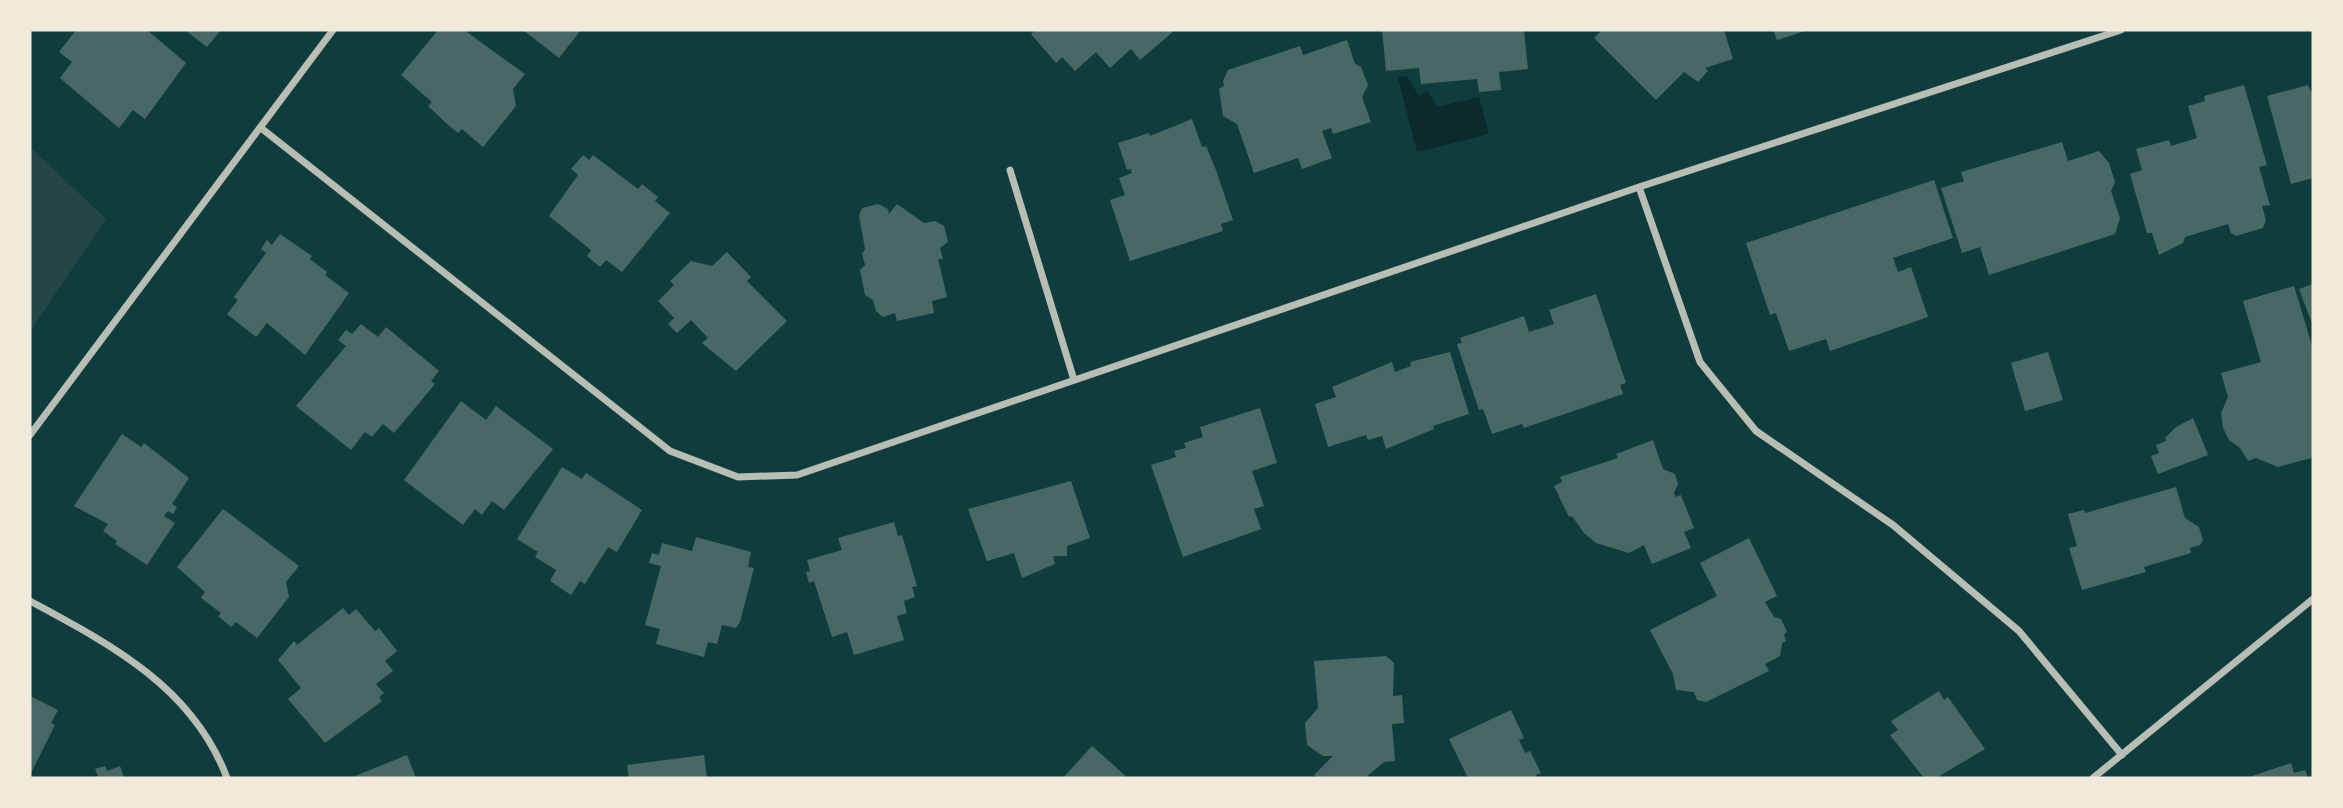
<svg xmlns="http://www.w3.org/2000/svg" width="2343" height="808" font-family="'Archivo Narrow',sans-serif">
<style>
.green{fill:#244646}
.water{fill:#0a2a2b}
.building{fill:#486865}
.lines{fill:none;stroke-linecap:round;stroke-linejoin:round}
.minor{stroke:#b8beb3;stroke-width:7}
</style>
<rect width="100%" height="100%" fill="#0f3d3e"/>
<path class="green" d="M30,147L106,219L30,331Z"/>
<path class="water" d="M1407,76L1419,96L1427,91L1438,107L1479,97L1489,134L1417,152L1398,78Z"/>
<path class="building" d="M76,30H147L186,63L145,119L133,110L119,128L60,78L72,62L59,52Z
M185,30H221L207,47Z
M438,30H464L525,74L513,89L516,106L483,147L462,129L458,133L447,124L428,106L432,102L401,75Z
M523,30H581L559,58Z
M1035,30H1175L1140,60L1131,49L1110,68L1096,52L1075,71L1062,57L1056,63L1031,34Z
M1382,30H1524L1528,69L1499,72L1501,90L1479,92L1477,79L1421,84L1419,68L1386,71Z
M1602,30H1724L1733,59L1705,68L1708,71L1698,82L1684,72L1656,100L1594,38Z
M1773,30H1808L1777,40Z
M1347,40L1355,64L1361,67L1368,85L1362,97L1371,122L1333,134L1331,128L1322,131L1332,158L1302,169L1298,158L1254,173L1237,124L1223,116L1219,89L1224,86L1223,81L1228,70L1300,46L1303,55Z
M2244,85L2267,165L2259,167L2270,205L2262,206L2266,220L2263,228L2236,236L2231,233L2228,224L2185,237L2183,243L2159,255L2152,233H2147L2130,174L2142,170L2136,149L2169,140L2171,146L2197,138L2188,106L2205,101L2204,96Z
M2308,85L2313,96V178L2291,184L2267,96Z
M1192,119L1202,147L1206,146L1216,170L1233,220L1221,224L1223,231L1130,261L1110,200L1125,195L1119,178L1132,173L1131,169L1127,170L1118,143L1149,133L1150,136Z
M2062,142L2068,161L2099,151L2109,163L2115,182L2111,191L2120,218L2115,234L1989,275L1980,247L1962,253L1941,188L1964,181L1961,172Z
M583,155L589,160L593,155L638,189L642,184L658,197L655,201L670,213L622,272L606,260L600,267L587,256L591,250L549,216L578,175L571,169Z
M1934,180L1953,238L1893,258L1898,272L1911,267L1928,317L1830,351L1826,339L1789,351L1776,313L1770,315L1746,243Z
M878,204L888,209L889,214L897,204L924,223L935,221L944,226L948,242L940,248L943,259H938L947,297L932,301L934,313L897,321L895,313L883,317L876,311L873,300L865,295L860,270L865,265L862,254L865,249L859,216L862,208Z
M280,234L312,256L310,259L327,272L325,275L349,293L305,355L267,323L256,337L227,314L238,300L234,297L266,253L261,249L267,240L272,245Z
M727,252L751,277L747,281L787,321L736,371L702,343L708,338L691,320L677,333L668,324L674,318L658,301L674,285L670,281L691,261L712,266Z
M2313,284V326L2299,289Z
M2294,286L2313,349V453L2311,458L2278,467L2256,458L2248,461L2240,448L2229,440L2223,428L2221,413L2228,397L2221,373L2261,362L2243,301Z
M1596,294L1626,383L1620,385L1623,394L1524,428L1522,424L1492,434L1483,409L1479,410L1457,344L1462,343L1460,338L1524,316L1529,332L1554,324L1549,310Z
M361,324L378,337L386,327L439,371L431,381L435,384L394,433L383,424L372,437L365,432L351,450L296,406L346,346L338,340L346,330L352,334Z
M1450,352L1469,414L1433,426L1434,429L1386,449L1382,436L1368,440L1366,435L1328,447L1315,404L1336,397L1332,387L1392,362L1395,372L1411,366L1410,362Z
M2048,352L2063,400L2025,411L2011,363Z
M461,401L486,420L496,406L553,449L504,510L492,501L482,515L475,509L463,525L404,480Z
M1260,408L1277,463L1252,471L1264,506L1254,509L1261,529L1183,557L1151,465L1176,457L1174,451L1186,448L1184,443L1203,437L1200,427Z
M2193,418L2208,455L2158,474L2151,456L2159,453L2156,445L2166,441L2165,438L2176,427Z
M122,434L141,447L144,443L189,478L172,504L177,507L173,514L168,511L164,516L175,523L147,565L115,544L117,541L103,531L108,524L74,506Z
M1653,440L1663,469L1675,474L1678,484L1674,493L1676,497L1681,495L1694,528L1684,532L1691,548L1652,564L1644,545L1629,553L1596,543L1584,533L1572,516L1569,517L1554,486L1562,482L1560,477L1618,458L1616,454Z
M562,467L582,479L586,473L642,510L617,552L608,547L585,584L580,581L571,595L550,581L556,570L535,557L538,552L517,539Z
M1071,481L1090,538L1067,546V556H1053L1055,564L1022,578L1014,553L987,561L968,509Z
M2176,487L2185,518L2199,527L2203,540L2200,545L2190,548L2191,553L2144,567L2146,572L2082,590L2069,548L2077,546L2068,514L2084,510L2085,513Z
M223,509L299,566L286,582L289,597L257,638L236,622L231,627L218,616L221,613L201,598L205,592L177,567Z
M894,522L898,536L902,535L917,586L912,587L915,597L904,601L907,613L897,616L904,640L854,655L847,632L832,637L814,581L809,583L806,572L810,571L807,560L842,550L838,538Z
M696,537L751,552L748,567L754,568L740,622L736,628L722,625L717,644L708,642L704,657L656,644L660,629L645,625L661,566L649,563L652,553L659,555L662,543L692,551Z
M1749,538L1777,596L1765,602L1774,617L1781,619L1787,631L1784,635L1786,641L1782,643L1780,656L1765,664L1769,671L1706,702L1697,700L1694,692L1676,690L1673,674L1650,630L1717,596L1700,563Z
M343,608L349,615L356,609L375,631L379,628L397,651L385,661L393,671L376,684L384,693L379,697L382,701L325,743L288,699L301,688L278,660L294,641L297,645Z
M1386,656L1394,663L1393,696L1402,695L1404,723L1392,724L1395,761L1384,762L1365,778H1317L1314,775L1333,756H1323L1307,745L1305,723L1318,708L1314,661Z
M1939,691L1944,700L1948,697L1985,749L1936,778H1924L1890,735L1898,730L1891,721Z
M30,696L58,710L51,723L55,725L30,775Z
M1511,710L1524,738L1519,740L1525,753L1530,751L1541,773L1536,775L1537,778H1468L1449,739Z
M1092,746L1128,778H1063Z
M407,755L416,778H350Z
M704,755L707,778H629L627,765Z
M2291,763L2294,773L2305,770L2308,778H2246Z
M105,766L107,771L120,766L124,778H94L98,776L95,769Z"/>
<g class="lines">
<path class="minor" d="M261,128L670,451L738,477L797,475L1639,187L2121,30
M1010,170L1074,380
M1639,187L1700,362L1756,431L1893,525L2019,631L2122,755
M30,435L333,30
M30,601C110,644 193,687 227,778
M2093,778L2313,599"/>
</g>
<rect width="2343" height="808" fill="none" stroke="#f1e9da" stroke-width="63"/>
</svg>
